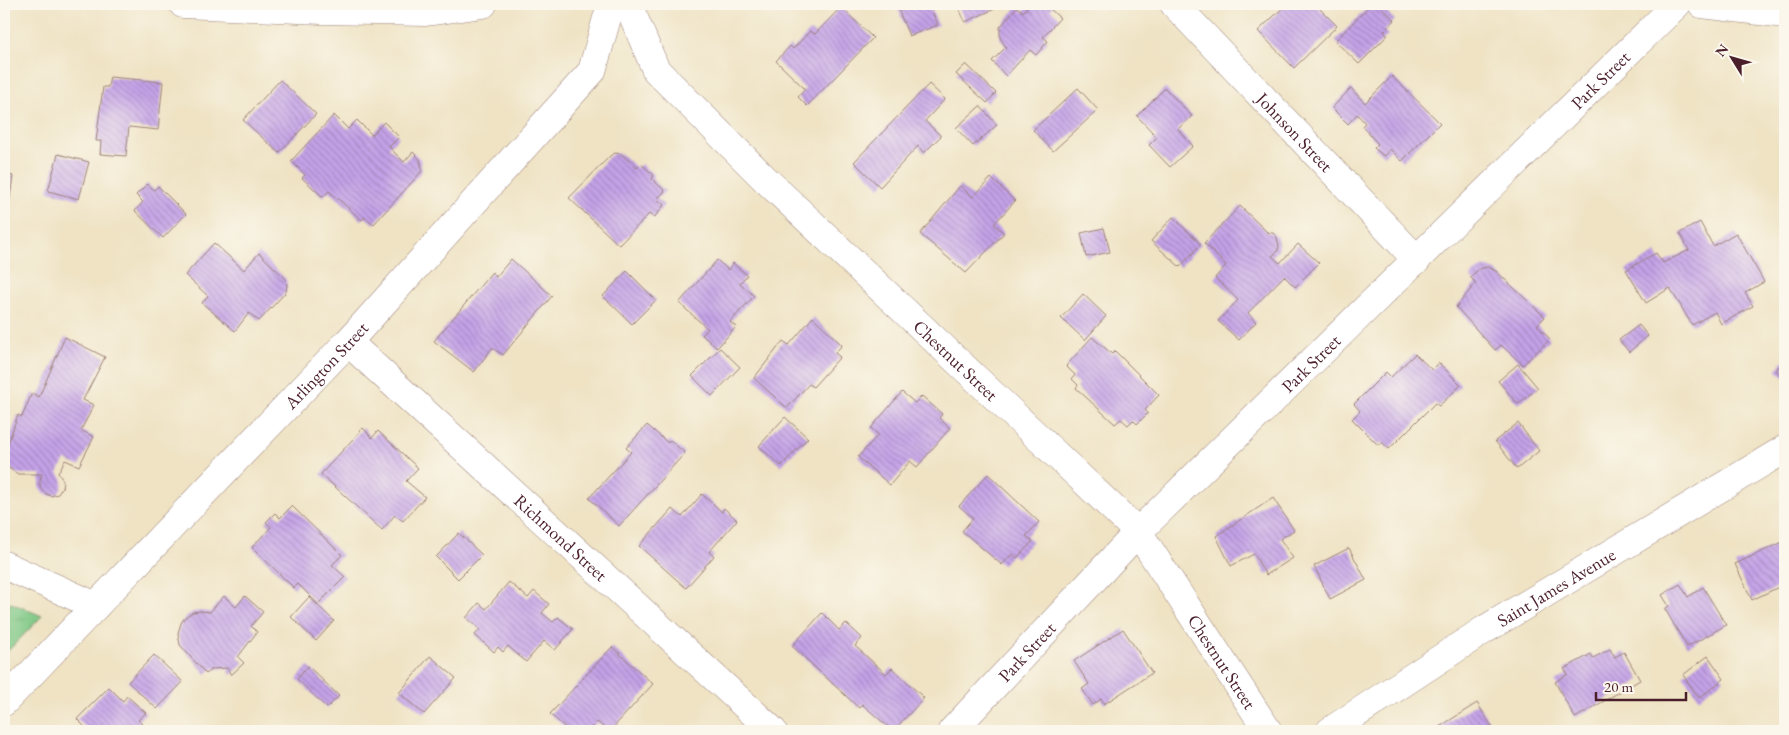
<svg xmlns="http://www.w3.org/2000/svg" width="1789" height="735" font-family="'EB Garamond',serif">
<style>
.park{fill:url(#park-tufts);stroke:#647458}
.building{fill:url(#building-back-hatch)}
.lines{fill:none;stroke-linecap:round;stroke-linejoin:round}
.street-casing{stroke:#9c8178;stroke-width:29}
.secondary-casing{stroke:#9c8178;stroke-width:29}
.street{stroke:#fff;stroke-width:28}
.secondary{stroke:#fff;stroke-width:28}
.labels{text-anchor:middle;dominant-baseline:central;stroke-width:4;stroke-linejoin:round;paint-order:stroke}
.street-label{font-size:18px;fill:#4a1f2b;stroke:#fbf7ec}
</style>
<defs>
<pattern id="park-tufts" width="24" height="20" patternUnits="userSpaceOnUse" patternTransform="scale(1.25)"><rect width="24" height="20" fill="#7fc885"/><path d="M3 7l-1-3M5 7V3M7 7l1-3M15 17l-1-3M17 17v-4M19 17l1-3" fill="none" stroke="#6fab73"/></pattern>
<pattern id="building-back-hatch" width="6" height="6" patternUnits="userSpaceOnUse" patternTransform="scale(1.25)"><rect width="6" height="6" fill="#c4a2e8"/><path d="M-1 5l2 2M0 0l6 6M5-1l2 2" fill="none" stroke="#a183bc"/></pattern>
</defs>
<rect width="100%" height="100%" fill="#fbf7ec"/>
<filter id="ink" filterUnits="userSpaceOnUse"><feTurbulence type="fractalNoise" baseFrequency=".02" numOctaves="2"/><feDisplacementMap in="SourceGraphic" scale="10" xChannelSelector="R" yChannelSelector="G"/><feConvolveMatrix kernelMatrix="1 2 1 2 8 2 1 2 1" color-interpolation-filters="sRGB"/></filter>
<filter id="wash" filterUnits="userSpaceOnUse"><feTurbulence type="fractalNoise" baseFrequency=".0096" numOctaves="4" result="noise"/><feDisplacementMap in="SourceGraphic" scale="20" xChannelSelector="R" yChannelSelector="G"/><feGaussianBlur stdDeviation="1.12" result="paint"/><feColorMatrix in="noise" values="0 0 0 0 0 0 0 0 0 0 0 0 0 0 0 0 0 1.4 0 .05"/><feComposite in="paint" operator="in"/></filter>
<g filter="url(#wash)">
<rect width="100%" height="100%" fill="#efe3c4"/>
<path class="park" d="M4,600L42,616L4,655Z"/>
<g id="blocks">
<path class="building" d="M896,4H929L938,25L909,36Z
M952,4H1006L965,22L958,6L954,8Z
M1030,4H1055L1050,9L1060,18L1043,37L1048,41L1036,55L1030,50L1006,76L992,61L1006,47L1000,38V27L1017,7L1023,12Z
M1287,4H1315L1337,26L1294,68L1258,31Z
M1371,4H1378L1395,20L1384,31L1388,35L1359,64L1335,41Z
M841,7L873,38L807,106L798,97L805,89L776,61L790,46L793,49L810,31L815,34Z
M966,64L996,93L987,103L956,74Z
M1392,76L1440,123L1402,161L1390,149L1384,156L1374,148L1378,144L1362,126L1365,123L1357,114L1348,124L1332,108L1351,88L1365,103Z
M110,77L163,82L158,130L129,127L126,156L100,154L101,141H96L103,87H108Z
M280,80L316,114L279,153L243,120Z
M929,84L945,99L925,121L941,136L924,153L918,146L880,187L854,162Z
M1078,88L1098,110L1053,151L1033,130Z
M1165,88L1192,116L1178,129L1193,146L1170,167L1149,145L1157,137L1137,116Z
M980,106L997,125L973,146L956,128Z
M334,115L348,129L357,120L372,135L384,122L399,137L389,147L404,162L413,152L420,159L422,171L374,224L365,217L362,220L329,191L323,197L302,178L305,175L291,161Z
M615,153L621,154L637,168L641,164L654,175L652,179L665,191L657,199L664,205L654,218L649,214L619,245L569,198L610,156Z
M58,154L89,162L79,199L48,191Z
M4,174L13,176L8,213L4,212Z
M991,178L1015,201L994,224L1004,233L966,273L920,234L960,186L973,197Z
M147,184L154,190L158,186L186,214L163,238L135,211L143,202L136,195Z
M1240,206L1267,232L1273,233L1277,237L1279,247L1277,252L1272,256L1280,263L1298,244L1319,263L1295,287L1284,276L1248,313L1256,322L1239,340L1218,321L1238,300L1215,278L1226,265L1204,243Z
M1173,217L1201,244L1180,267L1151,241Z
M1700,222L1713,246L1736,233L1764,282L1745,293L1753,306L1721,324L1715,312L1692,325L1670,288L1646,303L1626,270L1656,253L1663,263L1689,250L1680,233Z
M1104,228L1110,252L1086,257L1081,233Z
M214,243L244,270L259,253L286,279L287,285L286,292L259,321L249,313L235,331L202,303L208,296L185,275Z
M511,259L552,296L503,355L492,348L474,372L434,341L492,272L496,277Z
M717,260L728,270L733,263L747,275L740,283L754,296L730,322L736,327L717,348L702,335L708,329L679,303Z
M1487,267L1496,271L1545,317L1537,325L1550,339L1523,365L1501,345L1495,350L1456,307L1476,283L1470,277L1479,269Z
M627,271L656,300L632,324L603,296Z
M1083,294L1106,316L1085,340L1061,318Z
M813,317L842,345L835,353L840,357L813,387L809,384L787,408L754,378L783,341L789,345Z
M1639,325L1648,336L1629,352L1619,340Z
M65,337L105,357L83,400L94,405L81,430L94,437L79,466L65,460L58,473L63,480L62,488L58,494L51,496L44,493L40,487V480L42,474H18L4,465V455L18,415L22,417L32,393L39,397Z
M1092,337L1112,354L1115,351L1159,395L1145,410L1148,413L1137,424L1133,420L1128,425L1121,419L1115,424L1076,388L1078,385L1072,379L1075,375L1066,366Z
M720,348L740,367L712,396L692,376Z
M1415,354L1432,370L1439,363L1461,385L1439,406L1435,403L1389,449L1382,442L1378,445L1352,419L1360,411L1354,404L1386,372L1391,377Z
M1785,359V378L1776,370Z
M1518,364L1538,388L1518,404L1498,381Z
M902,392L915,403L922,396L942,414L939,418L950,428L917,467L910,461L890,485L858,457L878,435L871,428Z
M785,417L808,438L781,466L759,446Z
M1518,423L1539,451L1517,469L1495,441Z
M647,425L668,443L670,440L685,453L619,526L589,498L631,452L626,448Z
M363,428L372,438L378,431L418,468L406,481L425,497L403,521L395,515L382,530L321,474Z
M988,474L1039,522L1026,536L1033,541L1017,558L1012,554L1002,565L962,531L973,518L959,506Z
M702,494L722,512L724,508L737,520L709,552L714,556L686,588L639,546L672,509L682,517Z
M1273,498L1294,530L1280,539L1293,558L1266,575L1254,554L1231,566L1216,536Z
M292,506L342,555L332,565L345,577L318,604L298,584L294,588L252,547L271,527L266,522L275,513L280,518Z
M459,533L482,555L458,579L436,557Z
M1785,541V584L1752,600L1735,564Z
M1349,548L1366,580L1330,599L1314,566Z
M509,582L528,598L534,591L549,604L542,613L553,622L558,617L573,629L555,650L544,641L526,662L508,646L503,652L498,647L494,652L475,635L480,629L466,618L479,603L486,609Z
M1680,584L1688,597L1703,587L1726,625L1687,647L1665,609L1669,606L1662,595Z
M224,596L236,607L245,596L263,612L251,626L257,632L238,657L244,663L231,675L227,668L212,669L206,674L180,645L178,633L181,623L185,617L193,612L201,611L210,612Z
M309,597L334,621L316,641L291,617Z
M822,613L839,630L846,623L862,638L855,646L886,674L892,668L924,698L893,731L862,704L859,708L792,646Z
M1123,629L1152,673L1104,704L1101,699L1093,705L1082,689L1089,684L1074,661Z
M612,647L653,684L610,731H608L597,722L588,731H569L550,714Z
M1610,649L1615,657L1624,652L1640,680L1575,718L1555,682L1568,674L1564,669L1591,654L1593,658Z
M154,655L183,682L157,709L128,682Z
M430,656L456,678L424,714L399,693Z
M1708,656L1724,679L1699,698L1683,675Z
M308,666L339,696L327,708L297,679Z
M109,687L123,701L127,696L146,713L138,720L149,731H89L77,719Z
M1477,703L1495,731H1437L1436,729Z"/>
</g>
</g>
<g filter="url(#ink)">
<use href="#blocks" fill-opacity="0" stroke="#9c8178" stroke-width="1"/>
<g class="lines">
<defs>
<g id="street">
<path id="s1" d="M628,4L656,70L765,179L1138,532L1268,731"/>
<path id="s2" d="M1174,4L1417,260"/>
<path id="s3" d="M348,342L773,731"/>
<path d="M4,565L96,606"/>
<path id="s4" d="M4,702L348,342L592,71L611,4"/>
<path id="s5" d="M952,731L1138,532L1677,4"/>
<path id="s6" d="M1330,731L1484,630L1785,449"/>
</g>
<path id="secondary" d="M183,4L322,10L426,12L483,4
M1702,4L1785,14"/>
</defs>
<use href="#street" class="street-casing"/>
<use href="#secondary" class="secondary-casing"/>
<use href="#street" class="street"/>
<use href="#secondary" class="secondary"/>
</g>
</g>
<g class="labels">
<g class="street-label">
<text stroke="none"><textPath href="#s5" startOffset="919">Park Street</textPath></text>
<text stroke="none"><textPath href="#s2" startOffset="176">Johnson Street</textPath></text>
<text stroke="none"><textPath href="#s1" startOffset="489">Chestnut Street</textPath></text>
<text stroke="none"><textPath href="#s5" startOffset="514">Park Street</textPath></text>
<text stroke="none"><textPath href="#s4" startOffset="466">Arlington Street</textPath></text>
<text stroke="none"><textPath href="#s3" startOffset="289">Richmond Street</textPath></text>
<text stroke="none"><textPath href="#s6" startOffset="268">Saint James Avenue</textPath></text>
<text stroke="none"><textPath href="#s5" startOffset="109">Park Street</textPath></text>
<text stroke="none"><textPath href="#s1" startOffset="894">Chestnut Street</textPath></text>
</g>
</g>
<rect width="1789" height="735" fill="none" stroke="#fbf7ec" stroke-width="20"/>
<g transform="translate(1732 58) rotate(307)" stroke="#fbf7ec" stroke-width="4" paint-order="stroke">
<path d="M0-4L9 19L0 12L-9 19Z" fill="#4a1f2b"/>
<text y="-8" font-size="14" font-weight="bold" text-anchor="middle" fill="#4a1f2b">N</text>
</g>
<path d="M1596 692v8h90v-8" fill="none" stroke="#4a1f2b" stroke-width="2.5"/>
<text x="1604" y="692" font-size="15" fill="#4a1f2b" stroke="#fbf7ec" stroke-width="4" paint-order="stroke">20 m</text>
</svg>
